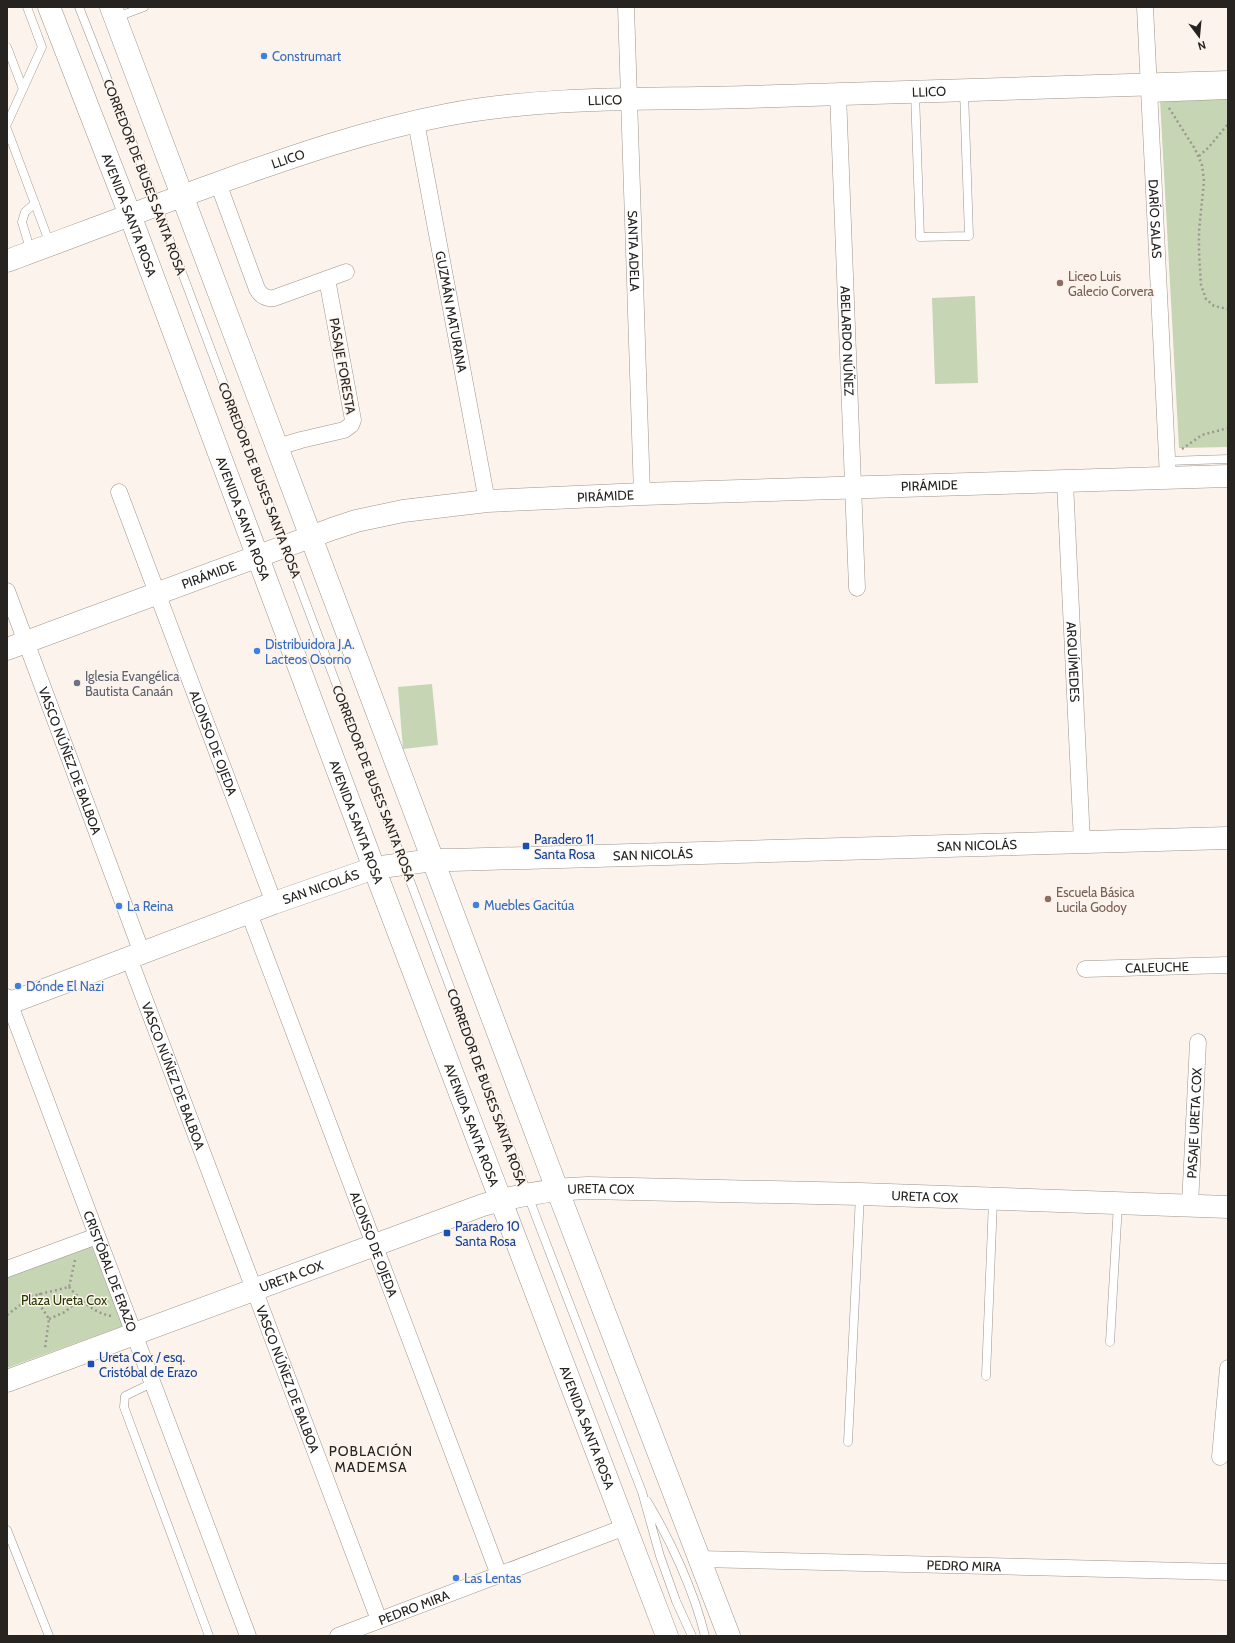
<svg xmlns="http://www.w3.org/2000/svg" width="1235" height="1643" font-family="Cabin,sans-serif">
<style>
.green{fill:#c6d5b3}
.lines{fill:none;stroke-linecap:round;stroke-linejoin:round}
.lane-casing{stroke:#9c948c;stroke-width:9}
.street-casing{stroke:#9c948c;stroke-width:17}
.secondary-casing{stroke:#9c948c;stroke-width:23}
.primary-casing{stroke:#9c948c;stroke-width:23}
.path{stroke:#9d9792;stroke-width:2.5;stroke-dasharray:2 3;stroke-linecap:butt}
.lane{stroke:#fff;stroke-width:8}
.street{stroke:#fff;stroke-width:16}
.secondary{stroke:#fff;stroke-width:22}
.primary{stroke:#fff;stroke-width:22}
.shop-dot{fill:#3f7fe0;stroke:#fcf4ec;stroke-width:1.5}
.education-dot{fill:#8d6e63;stroke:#fcf4ec;stroke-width:1.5}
.worship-dot{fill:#6b7280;stroke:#fcf4ec;stroke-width:1.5}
.transit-dot{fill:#1a4fb4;stroke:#fcf4ec;stroke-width:1.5}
.labels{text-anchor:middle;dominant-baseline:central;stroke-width:3;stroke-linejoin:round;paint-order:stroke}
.shop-label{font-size:13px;fill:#366cbe;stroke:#fcf4ec;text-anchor:start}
.street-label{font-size:13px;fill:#262320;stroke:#fcf4ec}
.education-label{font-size:13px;fill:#785e54;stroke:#fcf4ec;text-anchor:start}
.worship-label{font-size:13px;fill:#5b616d;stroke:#fcf4ec;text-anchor:start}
.transit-label{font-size:13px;fill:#164399;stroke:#fcf4ec;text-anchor:start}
.park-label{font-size:13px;fill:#273800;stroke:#fcf4ec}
.neighbourhood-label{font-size:14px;letter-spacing:1px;fill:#262320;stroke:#fcf4ec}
</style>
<rect width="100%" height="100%" fill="#fcf4ec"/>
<path class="green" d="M1228,98V447L1179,448L1160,100Z
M975,296L978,383L935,384L932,298Z
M432,684L438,745L403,749L398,687Z
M91,1244L123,1326L7,1368V1275Z"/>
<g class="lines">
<defs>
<path id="lane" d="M79,7L151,190L538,1222L642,1492L660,1556L676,1601L692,1636
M117,17L144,7
M7,47L23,89
M915,93L920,237L969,236L964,91
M1149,98L1228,95
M7,124L42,47L27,7
M7,129L50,244
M31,252L22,222L25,212L35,203
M1167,461L1228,459
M1110,1342L1118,1204
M986,1376L993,1200
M152,1383L125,1396L124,1407L209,1636
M848,1442L860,1195
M647,1501C671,1541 694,1591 705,1636
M7,1530L49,1636"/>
<g id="street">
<path id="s1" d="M626,7L642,494"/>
<path id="s2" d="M1145,7L1168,478"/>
<path id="s3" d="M838,94L857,588"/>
<path id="s4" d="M416,122L487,501"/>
<path d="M218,183L257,289C261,296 266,299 274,298L346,272"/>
<path d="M278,447L301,440L344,430L351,425L353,420L327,279"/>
<path id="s5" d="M1065,482L1082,842"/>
<path id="s6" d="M119,492L274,903"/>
<path id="s7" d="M7,591L142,953"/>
<path id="s8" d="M249,913L499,1575"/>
<path id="s9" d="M129,958L379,1620"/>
<path id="s10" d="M1085,969L1228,965"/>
<path id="s11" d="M7,997L248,1636"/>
<path id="s12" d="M1190,1205L1198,1042"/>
<path d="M7,1269L97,1236"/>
<path d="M1220,1457L1228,1368"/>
<path id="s13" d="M699,1559L1228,1572"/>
<path id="s14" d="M338,1636L625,1527"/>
</g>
<g id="secondary">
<path id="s15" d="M7,261C77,235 148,208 218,183C293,156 369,130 446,115C544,96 647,100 746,97C907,92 1067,87 1228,82"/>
<path id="s16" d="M7,649L332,529L356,521L403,511L487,501L642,494L1228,476"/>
<path id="s17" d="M7,1004L274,903L374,868L433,860H452L1228,838"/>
<path id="s18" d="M7,1381L483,1205C518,1195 551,1189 588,1188L860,1194L1228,1207"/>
</g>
<g id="primary">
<path id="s19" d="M49,7L130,215L374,868L667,1636"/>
<path d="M111,7L557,1189L729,1636"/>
</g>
</defs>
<use href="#lane" class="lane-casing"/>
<use href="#street" class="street-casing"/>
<use href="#secondary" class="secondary-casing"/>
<use href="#primary" class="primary-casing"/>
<path class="path" d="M1169,108L1195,149L1202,165L1204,181L1199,231V252L1201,285L1206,299L1214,306L1228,309
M1199,156L1209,147L1228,124
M1182,449L1202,435L1228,428
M69,1287C80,1300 95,1314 112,1316
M40,1293V1305L49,1319L45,1348
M7,1315L32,1296L69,1287L75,1260
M49,1319L65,1312L79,1300"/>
<use href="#lane" class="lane"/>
<use href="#street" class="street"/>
<use href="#secondary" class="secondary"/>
<use href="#primary" class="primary"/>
</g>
<g class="shop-dot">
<circle cx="264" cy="56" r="4"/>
<circle cx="257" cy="651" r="4"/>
<circle cx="476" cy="905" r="4"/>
<circle cx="119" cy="906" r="4"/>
<circle cx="18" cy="986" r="4"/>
<circle cx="456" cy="1578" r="4"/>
</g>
<g class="education-dot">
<circle cx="1060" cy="283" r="4"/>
<circle cx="1048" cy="899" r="4"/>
</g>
<circle class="worship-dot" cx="77" cy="683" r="4"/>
<g class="transit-dot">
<rect x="522" y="842" width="8" height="8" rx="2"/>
<rect x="443" y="1229" width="8" height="8" rx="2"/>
<rect x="87" y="1360" width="8" height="8" rx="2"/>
</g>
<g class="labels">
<g class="shop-label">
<text x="272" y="56">Construmart</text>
<text x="265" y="644">Distribuidora J.A.<tspan x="265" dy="15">Lacteos Osorno</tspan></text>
<text x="484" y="905">Muebles Gacitúa</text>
<text x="127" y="906">La Reina</text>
<text x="26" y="986">Dónde El Nazi</text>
<text x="464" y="1578">Las Lentas</text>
</g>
<g class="street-label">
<text stroke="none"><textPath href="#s15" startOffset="947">LLICO</textPath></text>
<text stroke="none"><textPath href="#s15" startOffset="623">LLICO</textPath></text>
<text stroke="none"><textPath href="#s15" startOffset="299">LLICO</textPath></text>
<text transform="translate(145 177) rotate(69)">CORREDOR DE BUSES SANTA ROSA</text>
<text stroke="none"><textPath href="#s19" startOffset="223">AVENIDA SANTA ROSA</textPath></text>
<text stroke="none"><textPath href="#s2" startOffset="212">DARÍO SALAS</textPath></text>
<text stroke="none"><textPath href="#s1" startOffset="244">SANTA ADELA</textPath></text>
<text stroke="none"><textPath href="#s4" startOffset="193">GUZMÁN MATURANA</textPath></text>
<text stroke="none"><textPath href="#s3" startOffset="247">ABELARDO NÚÑEZ</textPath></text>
<text transform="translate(343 366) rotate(80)">PASAJE FORESTA</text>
<text transform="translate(260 480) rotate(69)">CORREDOR DE BUSES SANTA ROSA</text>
<text stroke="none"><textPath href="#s16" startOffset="947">PIRÁMIDE</textPath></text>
<text stroke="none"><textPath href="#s16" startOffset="623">PIRÁMIDE</textPath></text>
<text stroke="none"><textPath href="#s19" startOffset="547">AVENIDA SANTA ROSA</textPath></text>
<text stroke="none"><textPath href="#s16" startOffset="215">PIRÁMIDE</textPath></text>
<text stroke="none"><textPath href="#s5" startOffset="180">ARQUÍMEDES</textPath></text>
<text stroke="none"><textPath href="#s6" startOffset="268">ALONSO DE OJEDA</textPath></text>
<text stroke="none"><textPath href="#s7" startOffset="181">VASCO NÚÑEZ DE BALBOA</textPath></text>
<text transform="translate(374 783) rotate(69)">CORREDOR DE BUSES SANTA ROSA</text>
<text stroke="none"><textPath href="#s19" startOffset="871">AVENIDA SANTA ROSA</textPath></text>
<text stroke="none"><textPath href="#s17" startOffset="995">SAN NICOLÁS</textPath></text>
<text stroke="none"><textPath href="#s17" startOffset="671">SAN NICOLÁS</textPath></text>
<text stroke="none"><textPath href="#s17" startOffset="335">SAN NICOLÁS</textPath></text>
<text stroke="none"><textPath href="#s10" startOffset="72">CALEUCHE</textPath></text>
<text stroke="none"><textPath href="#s9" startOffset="126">VASCO NÚÑEZ DE BALBOA</textPath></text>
<text transform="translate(487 1087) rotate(70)">CORREDOR DE BUSES SANTA ROSA</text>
<text stroke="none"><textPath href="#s12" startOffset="82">PASAJE URETA COX</textPath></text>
<text stroke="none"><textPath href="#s19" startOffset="1195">AVENIDA SANTA ROSA</textPath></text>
<text stroke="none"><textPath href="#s18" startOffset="627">URETA COX</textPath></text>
<text stroke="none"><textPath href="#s18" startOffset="951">URETA COX</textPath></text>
<text stroke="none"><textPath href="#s8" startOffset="354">ALONSO DE OJEDA</textPath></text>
<text stroke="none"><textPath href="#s11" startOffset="293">CRISTÓBAL DE ERAZO</textPath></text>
<text stroke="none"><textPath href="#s18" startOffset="303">URETA COX</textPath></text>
<text stroke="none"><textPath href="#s9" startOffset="450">VASCO NÚÑEZ DE BALBOA</textPath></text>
<text stroke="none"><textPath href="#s19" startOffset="1519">AVENIDA SANTA ROSA</textPath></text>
<text stroke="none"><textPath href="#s13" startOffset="265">PEDRO MIRA</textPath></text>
<text stroke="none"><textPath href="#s14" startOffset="81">PEDRO MIRA</textPath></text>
</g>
<g class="education-label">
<text x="1068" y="276">Liceo Luis<tspan x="1068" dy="15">Galecio Corvera</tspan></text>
<text x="1056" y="892">Escuela Básica<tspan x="1056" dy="15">Lucila Godoy</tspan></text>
</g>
<g class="worship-label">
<text x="85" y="676">Iglesia Evangélica<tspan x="85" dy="15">Bautista Canaán</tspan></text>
</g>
<g class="transit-label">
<text x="534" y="839">Paradero 11<tspan x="534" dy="15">Santa Rosa</tspan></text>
<text x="455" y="1226">Paradero 10<tspan x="455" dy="15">Santa Rosa</tspan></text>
<text x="99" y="1357">Ureta Cox / esq.<tspan x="99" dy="15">Cristóbal de Erazo</tspan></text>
</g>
<g class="park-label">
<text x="64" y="1300">Plaza Ureta Cox</text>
</g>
<g class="neighbourhood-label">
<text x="371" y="1451">POBLACIÓN<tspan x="371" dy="16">MADEMSA</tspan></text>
</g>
</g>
<rect width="1235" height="1643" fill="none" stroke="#262320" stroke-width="16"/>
<g transform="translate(1199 36) rotate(164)" stroke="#fcf4ec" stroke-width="3" paint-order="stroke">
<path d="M0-3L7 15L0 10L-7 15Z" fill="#262320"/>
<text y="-6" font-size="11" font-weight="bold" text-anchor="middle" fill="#262320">N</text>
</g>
</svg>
